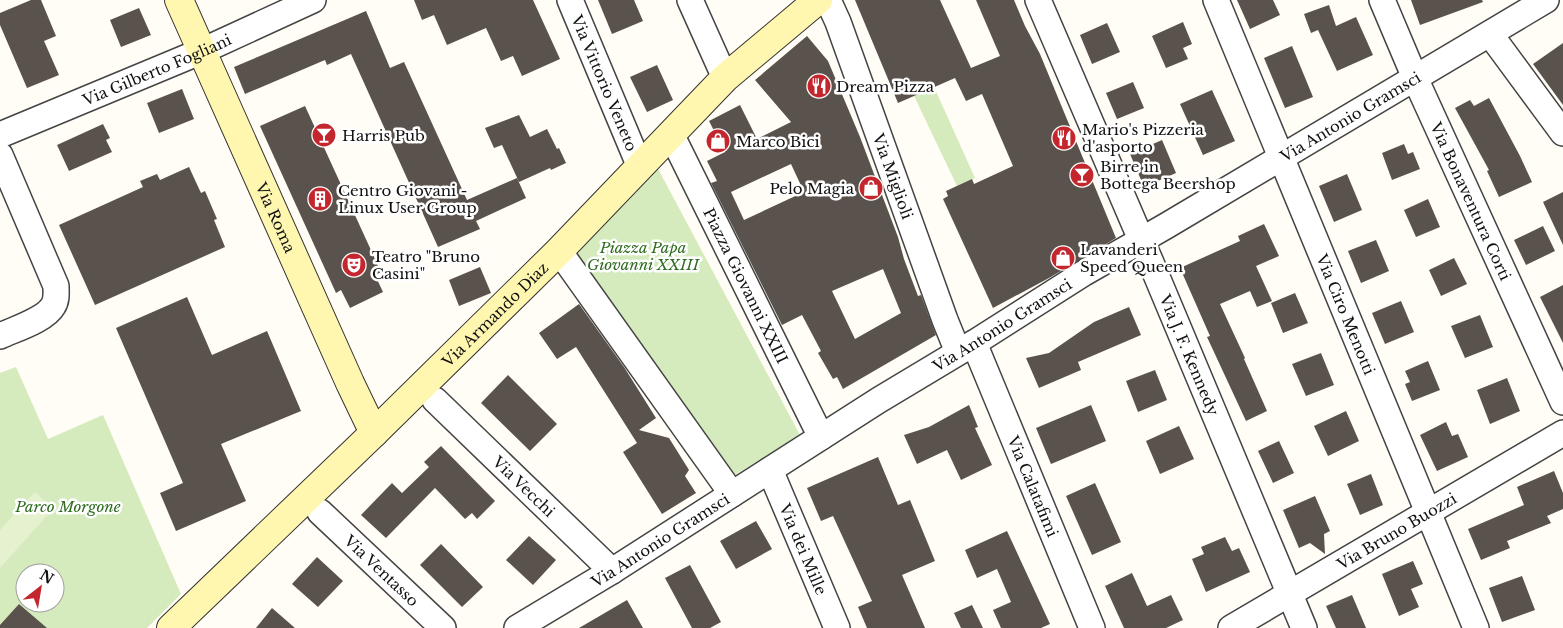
<svg xmlns="http://www.w3.org/2000/svg" width="1563" height="628" font-family="'Libre Baskerville',serif">
<style>
.green{fill:#d5ebbd;fill-rule:evenodd}
.pitch{fill:#e6f2cf}
.building{fill:#5a524d;fill-rule:evenodd}
.lines{fill:none;stroke-linecap:round;stroke-linejoin:round}
.street-casing{stroke:#444;stroke-width:28}
.secondary-casing{stroke:#333;stroke-width:30}
.street{stroke:#fff;stroke-width:25}
.secondary{stroke:#fff6b0;stroke-width:28}
.labels{text-anchor:middle;dominant-baseline:central;stroke-width:5;stroke-linejoin:round;paint-order:stroke}
.street-label{font-size:15px;fill:#111;stroke:#fff}
.poi-label{font-size:15px;fill:#111;stroke:#fff;text-anchor:start}
.park-label{font-size:15px;font-style:italic;fill:#2f6b1f;stroke:#fff}
</style>
<rect width="100%" height="100%" fill="#fffdf5"/>
<path class="green" d="M934,87L975,178L957,186L914,96Z
M656,165L800,435L733,476L572,250Z
M16,367L48,439L103,415L181,594L147,628H0V373ZM25,573H55V603H25Z"/>
<path class="pitch" d="M35,492L53,509L0,568V530Z"/>
<path class="building" d="M31,0H41L56,36L44,41L59,75L27,88L0,25V13Z
M414,0H533L560,59L522,76L513,56L501,61L486,28L447,45L434,15L422,20Z
M598,0H634L643,21L612,34Z
M855,0H940L971,68L1000,56L976,0H1014L1025,26L1040,54L1116,238L1049,278L993,308L943,199L948,196L946,191L972,179L974,184L1013,166L982,94L966,101L955,78L898,103Z
M1237,0H1273L1280,15L1250,29Z
M1411,0H1482L1483,2L1420,25Z
M1329,5L1336,26L1356,17L1373,55L1337,71L1318,30L1311,33L1304,14Z
M139,8L151,35L121,47L110,20Z
M366,11L390,68L404,62L467,200L517,178L526,198L476,221L480,229L438,247L351,54L327,65L325,60L245,94L234,67Z
M1183,22L1192,44L1183,48L1188,59L1166,68L1152,36Z
M1107,23L1120,52L1092,64L1080,35Z
M807,36L828,61L860,137L898,237L904,259L918,296L921,295L936,335L843,389L837,377L833,379L818,353L821,351L802,315L782,325L711,183L717,181L707,161L725,152L709,121L740,105L757,139L791,122L755,80ZM791,164L804,192L744,220L731,192ZM883,269L901,313L855,339L832,291Z
M1563,43V105L1533,64Z
M1292,46L1313,97L1285,108L1264,58Z
M657,65L673,100L647,112L630,77Z
M1133,82L1144,108L1117,119L1106,93Z
M182,89L194,119L159,133L147,103Z
M1212,90L1235,141L1203,155L1180,104Z
M1489,98L1520,156L1532,182L1499,197L1487,171L1489,170L1455,108L1470,100L1474,106Z
M305,106L381,272L375,275L383,292L350,308L341,290L336,293L260,126Z
M519,115L530,137L547,129L557,149L559,148L566,163L551,170L550,168L519,182L502,145L494,148L485,128Z
M103,124L110,138L106,140L112,152L69,171L57,145Z
M1162,140L1176,173L1144,187L1130,154Z
M1404,144L1408,154L1413,152L1420,169L1392,180L1382,153Z
M189,167L201,193L205,191L217,219L214,220L225,247L95,305L59,225L143,187L140,181L157,174L160,180Z
M1347,174L1362,210L1334,222L1319,186Z
M1563,192V245L1543,202Z
M1428,199L1440,227L1416,237L1404,210Z
M1264,224L1279,256L1256,266L1272,301L1257,307L1250,291L1220,304L1245,358L1244,359L1267,411L1246,421L1207,337L1210,336L1180,268L1240,241L1238,236Z
M1543,226L1555,251L1526,265L1514,240Z
M1376,240L1389,271L1361,283L1348,251Z
M1454,258L1467,284L1441,296L1429,270Z
M480,267L491,293L459,306L449,280Z
M1563,285V343L1540,297Z
M1295,293L1308,323L1283,333L1271,303Z
M187,297L212,355L267,331L301,411L221,444L246,501L176,531L160,493L183,483L116,328Z
M1401,301L1414,332L1385,344L1372,313Z
M579,304L624,367L656,418L639,430L669,438L689,470L685,476L696,493L662,514L623,452L637,443L576,347L557,359L539,333Z
M1129,307L1141,335L1078,362L1081,370L1039,388L1026,358L1049,353L1094,322Z
M1480,315L1493,347L1465,358L1451,326Z
M1321,353L1334,385L1306,396L1292,364Z
M1428,361L1440,390L1412,401L1405,384L1410,382L1405,371Z
M1155,370L1167,400L1138,412L1126,381Z
M508,375L557,424L530,451L481,403Z
M1507,378L1520,411L1490,424L1477,390Z
M969,405L978,427L975,428L992,465L961,480L947,450L917,464L904,435L929,427Z
M1091,405L1106,441L1051,464L1036,428Z
M1346,411L1359,441L1328,456L1314,426Z
M1446,422L1452,436L1458,434L1468,457L1437,471L1420,435Z
M1179,426L1194,459L1160,474L1146,441Z
M1279,441L1294,473L1273,483L1258,451Z
M441,446L495,501L477,519L472,513L465,519L435,488L386,538L361,515L392,483L402,493L429,467L424,462Z
M878,457L898,505L910,500L935,561L902,575L925,628H867L858,607L872,601L833,516L821,521L807,488Z
M1554,471L1563,493V509L1547,516L1551,523L1507,541L1510,548L1481,560L1468,529L1524,505L1517,487Z
M1371,474L1383,505L1360,515L1347,484Z
M1095,483L1121,542L1092,555L1066,496Z
M1315,496L1330,531L1324,534L1325,554L1310,543L1299,548L1283,510Z
M756,521L772,549L736,569L720,541Z
M1007,531L1050,624L1041,628H1001L993,610L1011,602L997,569L977,578L965,550Z
M529,536L556,560L533,585L506,560Z
M1225,537L1232,551L1239,548L1250,572L1206,592L1192,559L1204,554L1201,547Z
M441,544L483,587L462,607L420,565Z
M317,557L343,581L318,607L292,584Z
M1413,561L1423,584L1411,589L1419,607L1399,616L1382,574Z
M690,565L721,622L710,628H692L665,578Z
M1132,573L1147,606L1171,595L1183,620L1166,628H1124L1105,586Z
M1522,576L1535,610L1502,622L1489,588Z
M1352,595L1366,628H1336L1326,606Z
M627,600L643,628H579Z
M19,604L47,628H0V625Z
M972,605L983,628H961L954,613Z
M272,608L295,628H256Z"/>
<g class="lines">
<defs>
<g id="street">
<path id="s1" d="M570,0L640,167"/>
<path d="M690,0L725,78"/>
<path id="s2" d="M828,0L838,22L945,320L958,352"/>
<path id="s3" d="M1038,0L1152,265L1304,628"/>
<path id="s4" d="M1216,0L1476,628"/>
<path id="s5" d="M1382,0L1415,78L1563,402"/>
<path d="M1490,34L1563,133"/>
<path id="s6" d="M671,134L821,437"/>
<path id="s7" d="M0,135L202,51L313,0"/>
<path d="M0,155L56,286C56,293 57,300 53,306C45,320 15,329 0,336"/>
<path d="M559,251L732,494"/>
<path id="s8" d="M974,343L1092,628"/>
<path id="s9" d="M435,400L612,571"/>
<path id="s10" d="M770,470L837,628"/>
<path id="s11" d="M320,512L443,628"/>
<path id="s12" d="M517,628L612,571L879,400L974,343L1084,273L1166,226L1546,0"/>
<path id="s13" d="M1231,628L1563,433"/>
</g>
<g id="secondary">
<path id="s14" d="M179,0L350,383L374,433"/>
<path id="s15" d="M171,628L374,433L559,251L725,78L818,0"/>
</g>
</defs>
<use href="#street" class="street-casing"/>
<use href="#secondary" class="secondary-casing"/>
<use href="#street" class="street"/>
<use href="#secondary" class="secondary"/>
</g>
<defs>
<symbol id="restaurant-disc" viewBox="-11 -11 22 22"><circle r="9.5" fill="#c4262e" stroke="#fff"/><path d="M-5-6h1v4h1v-4h1v4h1v-4h1v5L-1.5 .5V6h-2V.5L-5-1ZM5-6V6H3V1.5H1.5Q1.5-4 5-6Z" fill="#fff"/></symbol>
<symbol id="bar-disc" viewBox="-11 -11 22 22"><circle r="9.5" fill="#c4262e" stroke="#fff"/><path d="M-6-5H6L.8 .8V4.5H3.5V6h-7V4.5H-.8V.8Z" fill="#fff"/></symbol>
<symbol id="shop-disc" viewBox="-11 -11 22 22"><circle r="9.5" fill="#c4262e" stroke="#fff"/><path d="M-5-2.5h2.3a2.7 3.5 0 0 1 5.4 0H5L5.5 6h-11ZM-1.5-2.5h3a1.5 2.3 0 0 0-3 0Z" fill="#fff"/></symbol>
<symbol id="building-disc" viewBox="-11 -11 22 22"><circle r="9.5" fill="#c4262e" stroke="#fff"/><path d="M-4-6H4V6H1V3H-1V6H-4ZM-2.5-4.3h1.7v1.8h-1.7ZM.8-4.3h1.7v1.8H.8ZM-2.5-1h1.7V.8h-1.7ZM.8-1h1.7V.8H.8Z" fill="#fff"/></symbol>
<symbol id="theatre-disc" viewBox="-11 -11 22 22"><circle r="9.5" fill="#c4262e" stroke="#fff"/><path d="M-5-5.5Q0-4 5-5.5V0Q5 5 0 6Q-5 5-5 0ZM-3.3-2.5H-1v1.5H-3.3ZM1-2.5H3.3v1.5H1ZM-2.8 1Q0 5.5 2.8 1Z" fill="#fff"/></symbol>
</defs>
<g fill-rule="evenodd">
<use href="#restaurant-disc" x="805" y="72" width="28" height="28"/>
<use href="#bar-disc" x="310" y="121" width="28" height="28"/>
<use href="#restaurant-disc" x="1050" y="124" width="28" height="28"/>
<use href="#shop-disc" x="704" y="127" width="28" height="28"/>
<use href="#bar-disc" x="1068" y="161" width="28" height="28"/>
<use href="#shop-disc" x="857" y="174" width="28" height="28"/>
<use href="#building-disc" x="306" y="185" width="28" height="28"/>
<use href="#shop-disc" x="1049" y="244" width="28" height="28"/>
<use href="#theatre-disc" x="340" y="251" width="28" height="28"/>
</g>
<g class="labels">
<g class="street-label">
<text stroke="none"><textPath href="#s7" startOffset="170">Via Gilberto Fogliani</textPath></text>
<text stroke="none"><textPath href="#s1" startOffset="90">Via Vittorio Veneto</textPath></text>
<text stroke="none"><textPath href="#s12" startOffset="978">Via Antonio Gramsci</textPath></text>
<text stroke="none"><textPath href="#s2" startOffset="188">Via Miglioli</textPath></text>
<text stroke="none"><textPath href="#s5" startOffset="220">Via Bonaventura Corti</textPath></text>
<text stroke="none"><textPath href="#s14" startOffset="238">Via Roma</textPath></text>
<text stroke="none"><textPath href="#s6" startOffset="169">Piazza Giovanni XXIII</textPath></text>
<text stroke="none"><textPath href="#s15" startOffset="451">Via Armando Diaz</textPath></text>
<text stroke="none"><textPath href="#s4" startOffset="340">Via Ciro Menotti</textPath></text>
<text stroke="none"><textPath href="#s12" startOffset="572">Via Antonio Gramsci</textPath></text>
<text stroke="none"><textPath href="#s3" startOffset="386">Via J. F. Kennedy</textPath></text>
<text stroke="none"><textPath href="#s9" startOffset="124">Via Vecchi</textPath></text>
<text stroke="none"><textPath href="#s8" startOffset="155">Via Calatafimi</textPath></text>
<text stroke="none"><textPath href="#s13" startOffset="192">Via Bruno Buozzi</textPath></text>
<text stroke="none"><textPath href="#s12" startOffset="168">Via Antonio Gramsci</textPath></text>
<text stroke="none"><textPath href="#s10" startOffset="86">Via dei Mille</textPath></text>
<text stroke="none"><textPath href="#s11" startOffset="85">Via Ventasso</textPath></text>
</g>
<g class="poi-label">
<text x="836" y="86">Dream Pizza</text>
<text x="1082" y="129">Mario's Pizzeria<tspan x="1082" dy="17">d'asporto</tspan></text>
<text x="342" y="135">Harris Pub</text>
<text x="736" y="141">Marco Bici</text>
<text x="1100" y="166">Birre in<tspan x="1100" dy="17">Bottega Beershop</tspan></text>
<text x="854" y="188" text-anchor="end">Pelo Magia</text>
<text x="338" y="190">Centro Giovani -<tspan x="338" dy="17">Linux User Group</tspan></text>
<text x="1080" y="249">Lavanderi<tspan x="1080" dy="17">Speed Queen</tspan></text>
<text x="372" y="256">Teatro "Bruno<tspan x="372" dy="17">Casini"</tspan></text>
</g>
<g class="park-label">
<text x="643" y="247">Piazza Papa<tspan x="643" dy="17">Giovanni XXIII</tspan></text>
<text x="68" y="506">Parco Morgone</text>
</g>
</g>
<g transform="translate(40 588) rotate(31)"><circle r="24" fill="#ffffff" stroke="#a0a0a0"/>
<path d="M0-4L9 19L0 12L-9 19Z" fill="#c4262e"/>
<text y="-8" font-size="14" font-weight="bold" text-anchor="middle" fill="#111111">N</text>
</g>
</svg>
